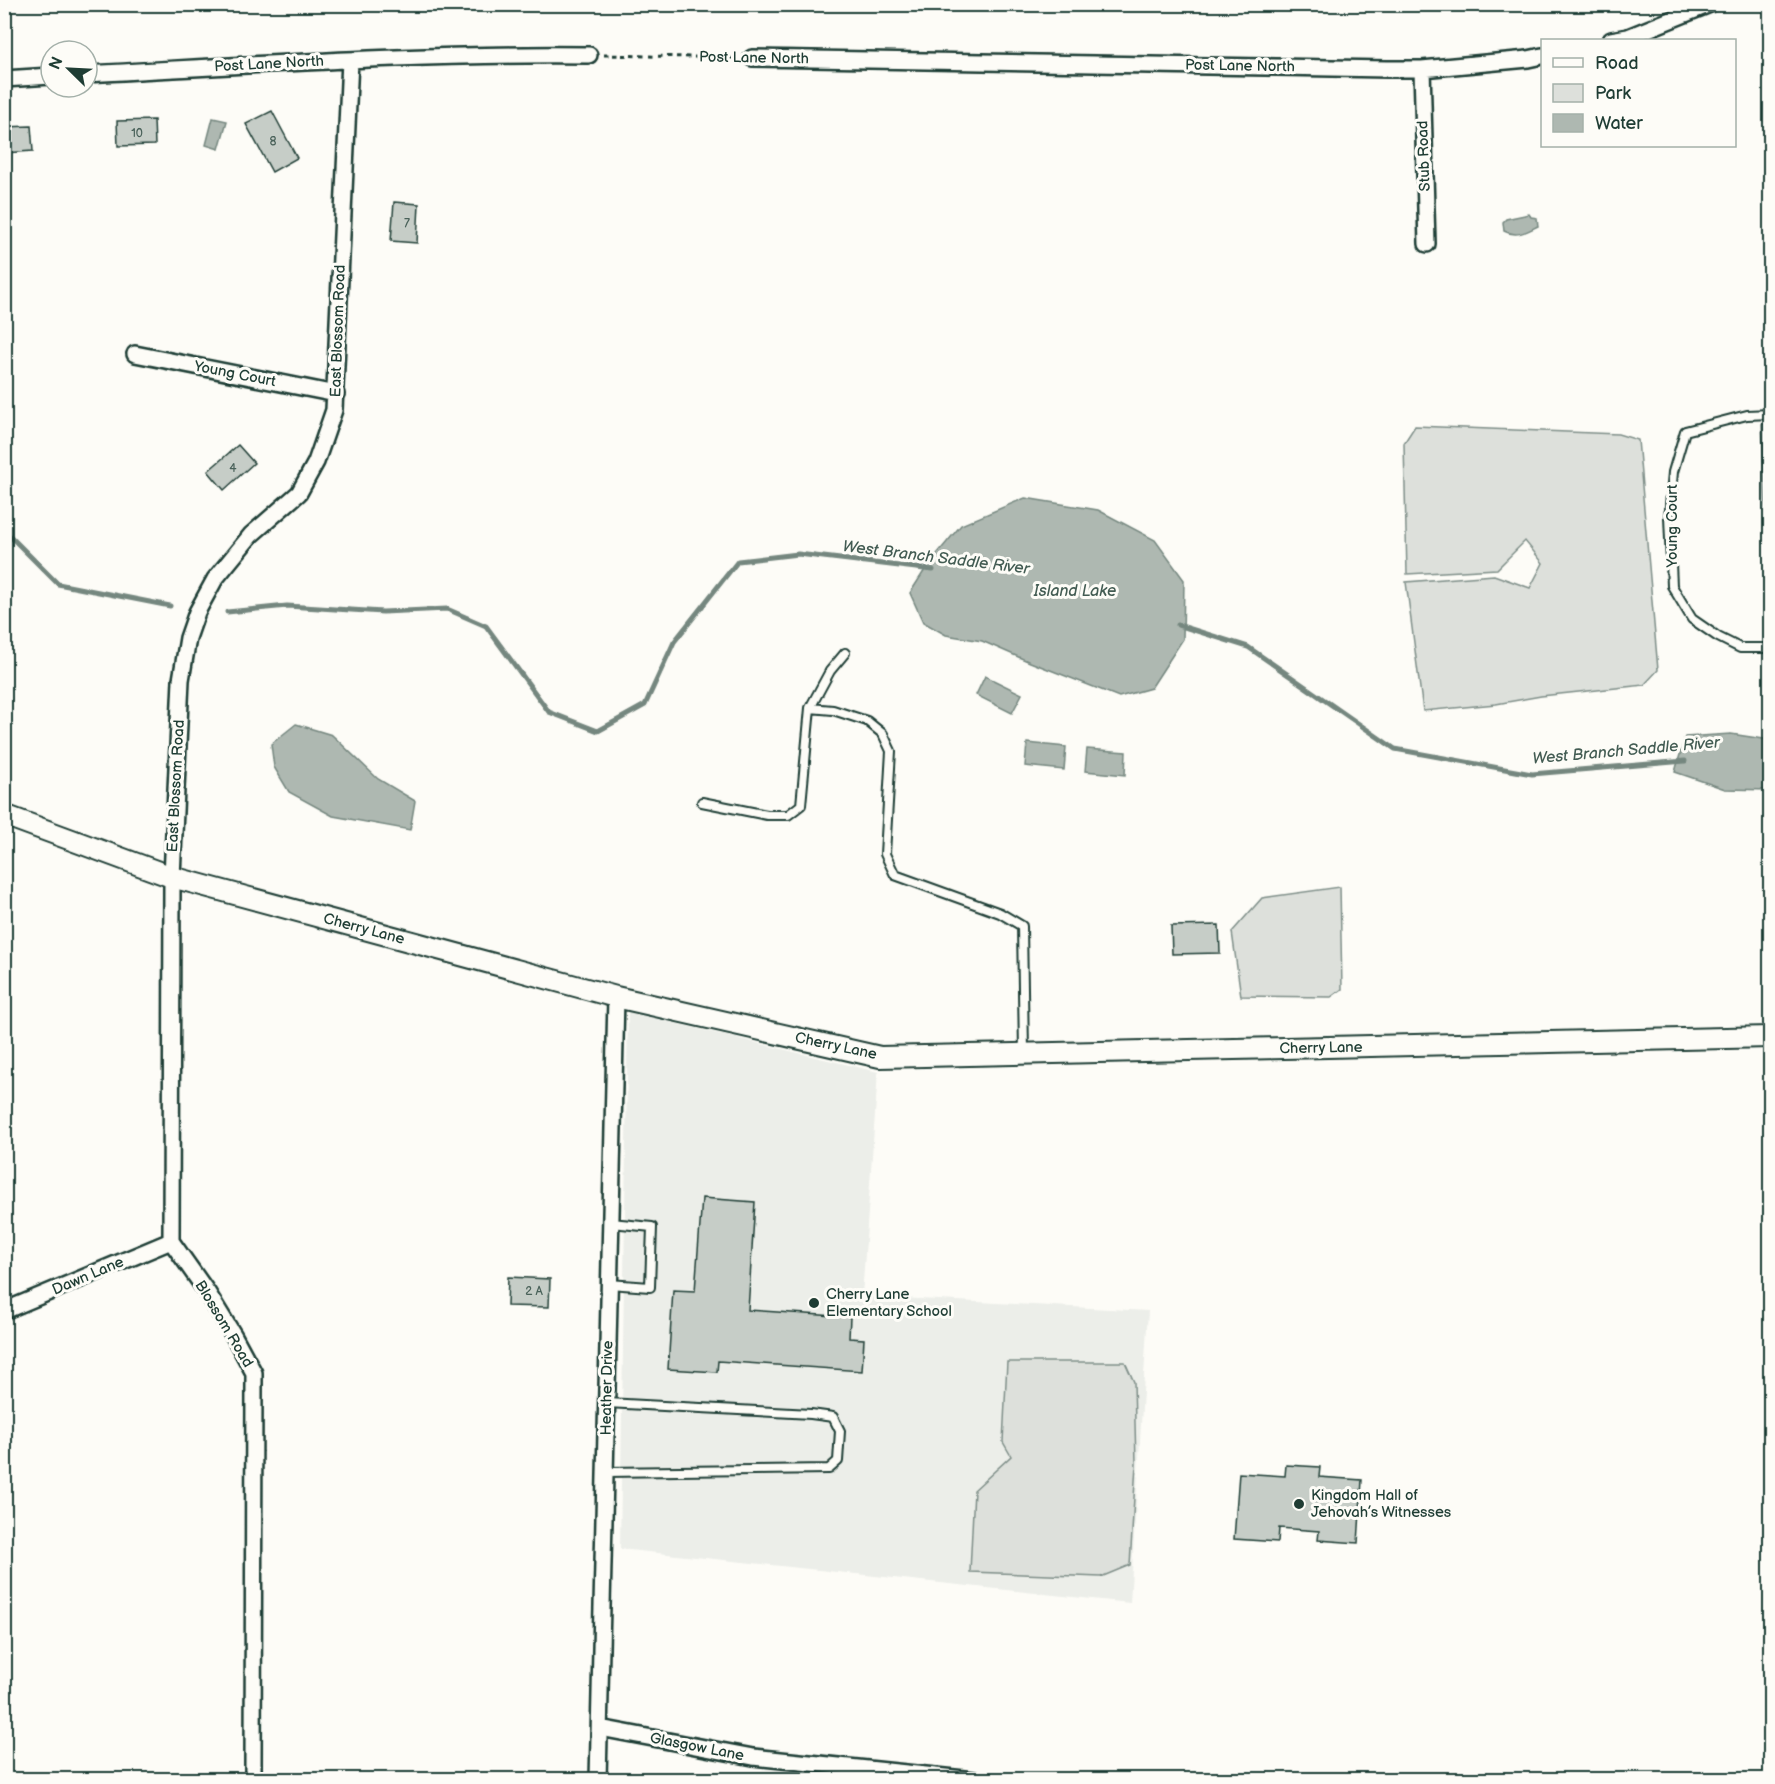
<svg xmlns="http://www.w3.org/2000/svg" width="1775" height="1784" font-family="'Balsamiq Sans',sans-serif">
<style>
.built{fill:#eceee9}
.green{fill:#dde0db;stroke:#7e8e88;stroke-width:1.5}
.water{fill:#aeb8b1;stroke:#75877f;stroke-width:1.5}
.lines{fill:none;stroke-linecap:round;stroke-linejoin:round}
.stream{stroke:#75877f;stroke-width:5}
.building{fill:#c6cdc7;stroke:#1f3d34;stroke-width:1.5}
.service-casing{stroke:#1f3d34;stroke-width:12}
.minor-casing{stroke:#1f3d34;stroke-width:20}
.tertiary-casing{stroke:#1f3d34;stroke-width:24}
.path{stroke:#1f3d34;stroke-width:3;stroke-dasharray:4.5 4.5;stroke-linecap:butt}
.service{stroke:#fdfcf7;stroke-width:8}
.minor{stroke:#fdfcf7;stroke-width:15}
.tertiary{stroke:#fdfcf7;stroke-width:20}
.poi-dot{fill:#1f3d34;stroke:#fdfcf7;stroke-width:2}
.labels{text-anchor:middle;dominant-baseline:central;stroke-width:6;stroke-linejoin:round;paint-order:stroke}
.number-label{font-size:12px;fill:#496159}
.street-label{font-size:15px;fill:#1f3d34;stroke:#fdfcf7}
.poi-label{font-size:15px;fill:#1f3d34;stroke:#fdfcf7;text-anchor:start}
.water-label{font-size:16px;font-style:italic;fill:#435c53;stroke:#fdfcf7}
</style>
<rect width="100%" height="100%" fill="#fdfcf7"/>
<filter id="ink" filterUnits="userSpaceOnUse"><feTurbulence type="fractalNoise" baseFrequency=".0167" numOctaves="2"/><feDisplacementMap in="SourceGraphic" scale="12" xChannelSelector="R" yChannelSelector="G"/><feConvolveMatrix kernelMatrix="1 2 1 2 8 2 1 2 1" color-interpolation-filters="sRGB"/></filter>
<g filter="url(#ink)">
<path class="built" d="M628,1012L878,1072L862,1296L1148,1311L1130,1603L620,1549Z"/>
<path class="green" d="M1770,424V519H1766L1762,424Z
M1415,426L1618,434L1638,440L1658,670L1644,685L1541,696L1496,704L1423,711L1406,582L1494,575L1530,588L1543,563L1525,541L1497,569L1407,574L1404,443Z
M1340,887L1342,989L1331,997L1241,996L1232,932L1262,898Z
M1007,1362H1125L1134,1382L1136,1464L1130,1565L1101,1577L970,1572L974,1490L1011,1456L1003,1442Z"/>
<path class="water" d="M213,118L227,121L219,149L206,145Z
M1529,214L1531,217L1537,218L1538,226C1528,231 1517,238 1504,231L1503,222L1506,219Z
M1025,498L1098,510L1155,540L1184,580L1183,639L1151,688L1119,697L1030,662L982,641L946,635L923,622L910,593L928,565L961,525Z
M985,676L1022,694L1012,713L976,695Z
M296,724L332,735L378,779L415,801L410,830L333,816L289,792L274,767L271,744Z
M1731,734L1770,740V790L1725,789L1675,772L1685,737Z
M1027,743L1066,747L1064,770L1025,766Z
M1087,749L1126,752L1125,775L1085,771Z"/>
<g class="lines">
<path class="stream" d="M4,530L58,584L170,606
M227,612L287,606L383,612L447,609L486,626L549,712L598,731L645,705L674,642L738,561L798,554L933,570
M1178,625L1248,647L1395,749L1532,774L1685,761"/>
</g>
<path class="building" d="M272,111L297,158L272,172L246,124Z
M154,120L155,145L118,146L117,121Z
M31,126L33,151L4,153V127Z
M394,202L419,204L417,243L391,241Z
M238,445L254,463L224,490L208,471Z
M1219,925L1220,953L1172,954L1171,926Z
M702,1198L755,1202L748,1310L850,1317L849,1338L864,1339L862,1371L718,1361L717,1372L668,1369L673,1290L695,1291Z
M508,1277L550,1279L549,1307L507,1306Z
M1286,1465L1320,1467L1319,1477L1362,1480L1358,1543L1318,1540L1319,1531L1279,1528L1278,1542L1234,1539L1239,1473L1285,1476Z"/>
<g class="lines">
<defs>
<path id="service" d="M1770,414L1747,415L1685,431L1673,472L1669,517L1672,586L1692,619L1718,637L1740,648H1770
M810,708L833,710L867,721L883,734L891,751L885,854L895,875L1000,913L1022,926L1024,1053
M702,802L767,815H788L801,805L810,708L830,671L845,653
M609,1284L650,1287L652,1227L611,1223
M606,1472L829,1469L838,1461L840,1431L833,1417L811,1414L607,1403"/>
<path id="minor" d="M1611,40L1628,37L1710,4
M752,58L1387,69H1422L1528,59L1542,56
M1422,69L1427,244
M87,74C254,65 422,53 589,55
M4,79L51,76
M135,354L336,394
M4,1311L171,1241
M600,1728L753,1757L974,1780
M253,1780L254,1373L234,1336L207,1292L171,1241L172,877L181,680L188,638L197,612L215,579L251,535L299,493L316,462L334,410L350,60
M598,1780L616,997"/>
<path id="tertiary" d="M4,815L172,877L616,997L880,1057L1770,1037"/>
</defs>
<use href="#service" class="service-casing"/>
<use href="#minor" class="minor-casing"/>
<use href="#tertiary" class="tertiary-casing"/>
<path class="path" d="M604,55L735,58"/>
<use href="#service" class="service"/>
<use href="#minor" class="minor"/>
<use href="#tertiary" class="tertiary"/>
</g>
</g>
<g class="poi-dot">
<circle cx="814" cy="1303" r="6"/>
<circle cx="1299" cy="1504" r="6"/>
</g>
<g class="labels">
<g class="number-label">
<text x="137" y="133">10</text>
<text x="273" y="141">8</text>
<text x="407" y="223">7</text>
<text x="233" y="468">4</text>
<text x="534" y="1291">2 A</text>
</g>
<g class="street-label">
<text transform="translate(754 58) rotate(1)">Post Lane North</text>
<text transform="translate(269 64) rotate(-3)">Post Lane North</text>
<text transform="translate(1240 66) rotate(1)">Post Lane North</text>
<text transform="translate(1424 156) rotate(-92)">Stub Road</text>
<text transform="translate(338 331) rotate(-88)">East Blossom Road</text>
<text transform="translate(235 374) rotate(11)">Young Court</text>
<text transform="translate(1672 526) rotate(-90)">Young Court</text>
<text transform="translate(176 786) rotate(-87)">East Blossom Road</text>
<text transform="translate(364 929) rotate(15)">Cherry Lane</text>
<text transform="translate(836 1046) rotate(12)">Cherry Lane</text>
<text transform="translate(1321 1048) rotate(-1)">Cherry Lane</text>
<text transform="translate(88 1276) rotate(-23)">Dawn Lane</text>
<text transform="translate(224 1324) rotate(59)">Blossom Road</text>
<text transform="translate(607 1388) rotate(-89)">Heather Drive</text>
<text transform="translate(697 1747) rotate(11)">Glasgow Lane</text>
</g>
<g class="poi-label">
<text x="826" y="1294">Cherry Lane<tspan x="826" dy="17">Elementary School</tspan></text>
<text x="1311" y="1495">Kingdom Hall of<tspan x="1311" dy="17">Jehovah’s Witnesses</tspan></text>
</g>
<g class="water-label">
<text transform="translate(936 558) rotate(7)">West Branch Saddle River</text>
<text x="1075" y="591">Island Lake</text>
<text transform="translate(1626 751) rotate(-5)">West Branch Saddle River</text>
</g>
</g>
<rect width="1775" height="1784" fill="none" stroke="#fdfcf7" stroke-width="24"/>
<rect x="12" y="12" width="1751" height="1760" fill="none" stroke="#1f3d34" stroke-width="2" filter="url(#ink)"/>
<rect x="1541" y="39" width="195" height="108" fill="#fdfcf7" stroke="#a4b0a9" stroke-width="1.5"/>
<rect x="1553" y="58" width="30" height="9" fill="#fdfcf7" stroke="#a4b0a9" stroke-width="1.5"/>
<text x="1595" y="69" font-size="18" fill="#1f3d34">Road</text>
<rect x="1553" y="84" width="30" height="18" fill="#dde0db" stroke="#a4b0a9" stroke-width="1.5"/>
<text x="1595" y="99" font-size="18" fill="#1f3d34">Park</text>
<rect x="1553" y="114" width="30" height="18" fill="#aeb8b1" stroke="#a4b0a9" stroke-width="1.5"/>
<text x="1595" y="129" font-size="18" fill="#1f3d34">Water</text>
<g transform="translate(69 69) rotate(294)"><circle r="28" fill="#fdfcf7" stroke="#a4b0a9" stroke-width="1.5"/>
<path d="M0-4.5L10 22L0 15L-10 22Z" fill="#1f3d34"/>
<text y="-9" font-size="16" font-weight="bold" text-anchor="middle" fill="#1f3d34">N</text>
</g>
</svg>
